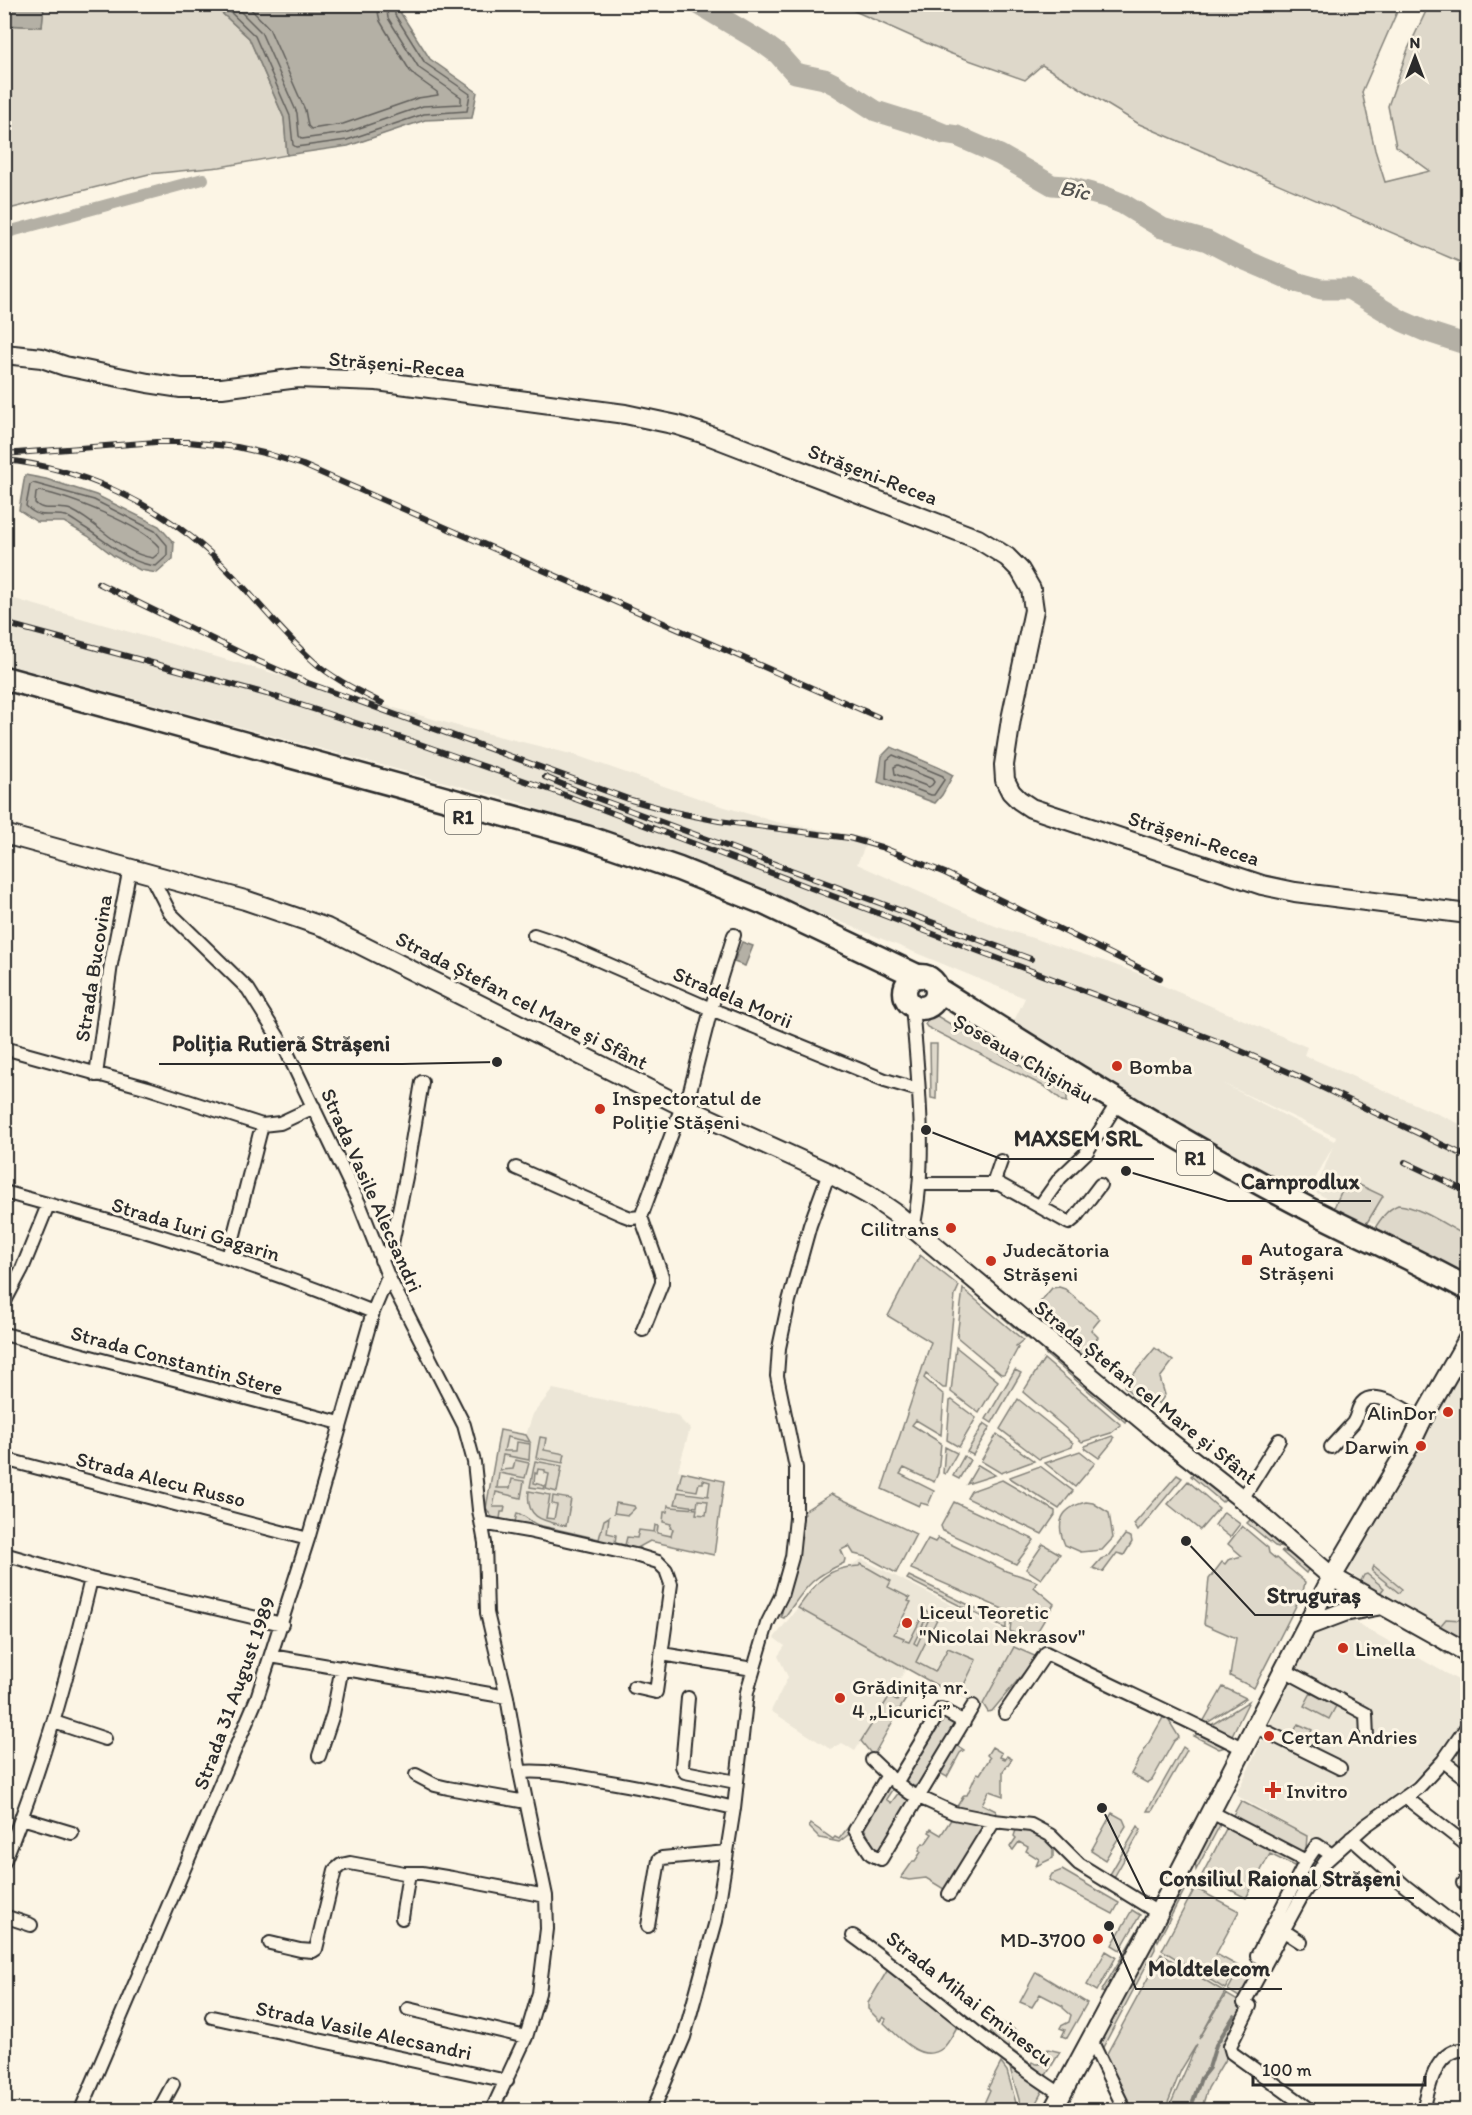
<svg xmlns="http://www.w3.org/2000/svg" width="1472" height="2115" font-family="Itim,sans-serif">
<style>
.built{fill:#ece6d7;fill-rule:evenodd}
.green{fill:#ded8ca;stroke:#84827a;stroke-width:1.5}
.water{fill:#b4b0a5;stroke:#7d7b74;stroke-width:1.5}
.lines{fill:none;stroke-linecap:round;stroke-linejoin:round}
.shore{stroke:#62605c;stroke-width:1.5}
.stream{stroke:#7d7b74;stroke-width:4}
.canal{stroke:#b4b0a5;stroke-width:12}
.river{stroke:#b4b0a5;stroke-width:21}
.street-casing{stroke:#2b2b2b;stroke-width:16}
.secondary-casing{stroke:#2b2b2b;stroke-width:22}
.highway-casing{stroke:#2b2b2b;stroke-width:27}
.street{stroke:#fcf5e5;stroke-width:12}
.secondary{stroke:#fcf5e5;stroke-width:18}
.highway{stroke:#fcf5e5;stroke-width:22}
.rail-casing{stroke:#2b2b2b;stroke-width:6}
.rail{stroke:#fcf5e5;stroke-width:4;stroke-dasharray:11;stroke-linecap:butt}
.poi-dot{fill:#c8321e;stroke:#fcf5e5;stroke-width:2}
.labels{text-anchor:middle;dominant-baseline:central;stroke-width:6;stroke-linejoin:round;paint-order:stroke}
.shield{fill:#fcf5e5;stroke:#6a6863;stroke-width:1.5}
.shield-label{font-size:20px;font-weight:bold;fill:#2b2b2b}
.street-label{font-size:21px;fill:#2b2b2b;stroke:#fcf5e5}
.poi-label{font-size:21px;fill:#2b2b2b;stroke:#fcf5e5;text-anchor:start}
.water-label{font-size:22px;font-style:italic;fill:#545350;stroke:#fcf5e5}
.leader{fill:none;stroke:#2b2b2b;stroke-width:2}
.callout-dot{fill:#2b2b2b;stroke:#fcf5e5;stroke-width:2}
.callout-label{font-size:22px;text-anchor:middle;font-weight:bold;fill:#2b2b2b;stroke:#fcf5e5;stroke-width:6;stroke-linejoin:round;paint-order:stroke}
</style>
<rect width="100%" height="100%" fill="#fcf5e5"/>
<filter id="ink" filterUnits="userSpaceOnUse"><feTurbulence type="fractalNoise" baseFrequency=".0167" numOctaves="2"/><feDisplacementMap in="SourceGraphic" scale="12" xChannelSelector="R" yChannelSelector="G"/><feConvolveMatrix kernelMatrix="1 2 1 2 8 2 1 2 1" color-interpolation-filters="sRGB"/></filter>
<g filter="url(#ink)">
<path class="built" d="M4,596L461,727L575,755L718,805L776,822L869,838L857,864L995,926L1107,962L1151,978L1159,984L1307,1047L1304,1055L1467,1127V1274L1315,1192L1333,1146L1307,1194L1083,1078L1088,1069L1087,1066L1013,1023L1025,998L834,919L519,802L5,664ZM1222,1083L1336,1137L1335,1141H1334Z
M1467,1350V1669L1346,1569Z
M553,1389L676,1415L690,1429L678,1470L724,1481L714,1551L635,1537L632,1551L494,1521L486,1508L500,1430L526,1435L533,1414Z
M862,1559L1018,1639L982,1706L947,1691L906,1669L855,1751L842,1743L830,1749L771,1711L788,1677L778,1656L785,1646L774,1638L820,1579L832,1571L850,1566Z
M1326,1606L1467,1685V1776L1440,1757L1331,1849L1236,1795Z"/>
<path class="green" d="M44,5H213L249,38L284,118L287,155L220,167L149,174L5,210L4,25L42,27Z
M841,5H1400L1362,92L1375,150L1385,182L1430,171L1396,146L1388,106L1408,49L1429,5H1467V265L1139,124L1042,65L1025,80L949,53Z
M931,1016H937L1063,1091L1067,1094V1102L1063,1101L1047,1088L927,1027L925,1024Z
M930,1044H937L936,1099L931,1098Z
M1347,1179L1383,1196L1365,1226L1332,1212Z
M1398,1205C1422,1207 1446,1226 1467,1236V1280L1373,1231C1380,1220 1386,1210 1398,1205Z
M920,1255L959,1286L955,1295L946,1388H943L926,1374L924,1378L944,1395L941,1435L916,1420L912,1425L941,1443L938,1473L934,1482L904,1468L900,1474L934,1491L928,1505L921,1503L919,1506L882,1489L931,1342L888,1316Z
M968,1283L1033,1338L1030,1341L967,1286Z
M1059,1287L1065,1289L1100,1319L1091,1330L1098,1337L1083,1356L1032,1312L1052,1288Z
M963,1289L1023,1340L1016,1346L1018,1348L1004,1374H1001L957,1337Z
M956,1347L998,1381L979,1413L951,1392Z
M1044,1348L1127,1417L1125,1422L1044,1353Z
M1155,1348L1173,1361L1160,1378L1165,1395L1159,1404L1154,1400L1149,1405L1142,1398L1139,1401L1124,1386Z
M1044,1359L1121,1425L1111,1433L1082,1442L1023,1392Z
M1015,1370L1021,1373L992,1423L986,1419Z
M1018,1399L1073,1443L1072,1447L1039,1459L1000,1429Z
M952,1400L976,1418L959,1447L947,1440L950,1401Z
M984,1423L990,1427L973,1455L967,1452Z
M500,1430L526,1435L530,1442L507,1437L504,1451H516L517,1442L530,1444L529,1460L503,1455L500,1470L513,1469L515,1460L529,1463L525,1478L499,1473L497,1488H510L512,1479L524,1481L521,1498L496,1492L493,1507H505L504,1512H501L500,1519L515,1522L517,1513C525,1515 530,1522 538,1525L599,1539L604,1520L609,1517L607,1533L616,1535L615,1543L625,1545L627,1537L637,1538L639,1530L654,1532L655,1525L658,1526L657,1533L671,1536L673,1529L670,1528L671,1524L663,1522L664,1512H667L668,1505L671,1507L697,1509L696,1514L706,1515L708,1501L698,1500L697,1507L675,1504L678,1492L708,1496L710,1482L703,1480V1483H699L697,1491L678,1488L682,1472L724,1481L714,1555L650,1541L632,1551L494,1521L486,1508Z
M997,1434L1034,1461L1001,1473L981,1461Z
M1112,1436L1114,1438L1113,1441L1099,1458L1085,1448V1446Z
M540,1437L546,1438L544,1450L565,1454L563,1463L536,1458Z
M945,1447L957,1453L945,1474L943,1473Z
M1080,1451L1095,1463L1075,1487L1045,1463Z
M964,1456L970,1460L959,1479L953,1476Z
M535,1461L562,1466L557,1492L546,1489L549,1474L545,1473V1470L538,1469L537,1474L535,1473L534,1483L545,1486L544,1489L530,1487Z
M978,1465L995,1475L967,1484Z
M1040,1466L1073,1491L1059,1509L1010,1478V1477Z
M1194,1473L1225,1499L1222,1502L1191,1476Z
M1177,1475L1182,1478L1138,1531L1134,1524Z
M1002,1480L1055,1511V1515L1042,1534L967,1498L971,1491Z
M1188,1481L1219,1508L1200,1530L1168,1504Z
M529,1491L550,1495L546,1518L554,1519L557,1505L552,1504L553,1496L571,1499L566,1526C544,1521 525,1519 529,1491Z
M831,1494L916,1534L896,1573L867,1557L854,1554L849,1546L841,1550L845,1559L844,1563C808,1579 806,1588 784,1618L781,1617L801,1518L805,1514L804,1511Z
M954,1502L1033,1539L1034,1540L1016,1564L943,1531L941,1526Z
M1086,1502L1093,1503L1109,1513L1113,1538L1102,1550L1081,1552L1065,1545C1055,1522 1061,1508 1086,1502Z
M616,1503L634,1506L635,1508L628,1515L614,1513Z
M1224,1512L1240,1524L1230,1537L1215,1525Z
M1252,1518L1290,1550L1275,1546L1247,1523Z
M1242,1526L1268,1548L1269,1553L1276,1559L1277,1558L1305,1582L1303,1592L1254,1688L1230,1676L1236,1638L1204,1624L1209,1579L1222,1562L1225,1564L1228,1560L1242,1556L1228,1544Z
M1125,1535L1131,1537L1132,1542L1124,1555L1117,1553L1103,1572L1093,1568L1101,1559L1109,1556Z
M938,1538L1006,1571C1017,1575 1027,1577 1037,1582L1034,1587L1054,1604L1031,1642L1010,1631L1012,1613L911,1569L928,1539L935,1542Z
M1043,1544L1060,1554L1041,1579L1026,1569Z
M1281,1551L1294,1554L1310,1566L1306,1573Z
M861,1564L891,1581L888,1587L910,1598L908,1601L911,1602L894,1634L904,1638L903,1640L909,1642L925,1611L929,1612L914,1643L917,1645L933,1610L940,1613L916,1662L935,1672L948,1648L976,1660L959,1695L947,1691L798,1608C816,1583 826,1567 859,1566Z
M1374,1566L1402,1589L1399,1593L1372,1571Z
M1367,1574L1384,1588L1377,1597L1360,1583L1364,1575Z
M909,1576L1006,1623V1629L907,1579Z
M1446,1619L1462,1620C1464,1633 1458,1647 1446,1654L1431,1642V1637Z
M1014,1647L1037,1657L992,1711L988,1712L983,1704Z
M1223,1687L1246,1698L1204,1725L1202,1724Z
M1311,1693L1336,1706L1329,1719L1304,1706Z
M905,1694L908,1696L899,1710L897,1709L891,1719L893,1721L873,1756L861,1741L889,1697L897,1701L900,1695Z
M1249,1701L1230,1739L1208,1727Z
M941,1716L957,1725L921,1783L913,1787L904,1781Z
M1164,1716H1166L1179,1737L1174,1741L1152,1780L1147,1783L1131,1774Z
M1298,1724L1312,1730L1308,1738L1313,1742L1311,1746L1292,1736Z
M1201,1732L1226,1746L1225,1747L1219,1749L1194,1736Z
M955,1744L964,1750L960,1753L947,1777L938,1772Z
M992,1747L1002,1753L1000,1757L1005,1759L1007,1756L1012,1759L1003,1771V1796L989,1791L982,1804L996,1811L995,1816L956,1808L964,1795H967L977,1773L980,1774L990,1758L987,1755Z
M1183,1747L1187,1750L1152,1811H1147Z
M890,1785L892,1790L886,1799L891,1803L899,1792L911,1801L881,1852L876,1851L862,1824L885,1786Z
M1241,1801L1307,1836L1306,1849L1301,1852L1232,1817Z
M1112,1813L1123,1819L1126,1826L1105,1860L1091,1851Z
M952,1818L988,1824L947,1891L926,1878L909,1880L901,1878L913,1861H915L921,1852L919,1850L923,1843L925,1844L932,1834L929,1832L931,1829L941,1835Z
M1216,1823H1221L1196,1870L1195,1860L1212,1825Z
M811,1824L833,1839L835,1837L839,1839L849,1826L853,1829L848,1835L839,1842L820,1838L809,1827Z
M1228,1825L1295,1860L1296,1863L1294,1866L1270,1854L1246,1898L1202,1875Z
M1138,1826L1141,1830L1113,1879L1109,1876Z
M1017,1827L1053,1840V1858L1036,1866L1039,1859L1026,1851L1028,1847L1019,1842L1013,1850L1010,1847L1016,1838L1014,1836Z
M1062,1870L1119,1903L1113,1914L1049,1880L1052,1874Z
M1182,1885L1186,1887L1158,1941L1156,1935Z
M1195,1888L1239,1911L1216,1954L1238,1966L1225,1989L1162,1950Z
M1132,1910L1140,1915L1120,1950L1112,1945Z
M1137,1931H1139L1106,1993L1101,1992Z
M1153,1939L1155,1942V1949L1101,2051L1099,2042Z
M1106,1951L1116,1957L1097,1991L1087,1985Z
M1161,1954L1225,1992L1199,2039L1226,1994L1238,2001L1243,2008L1227,2047V2056L1208,2088L1201,2110H1168L1197,2044L1181,2070L1165,2110H1130L1104,2059Z
M1240,1968L1255,1976L1242,1999L1228,1990Z
M892,1970L959,2024C954,2031 949,2043 943,2048C922,2065 898,2036 884,2023L886,2019L883,2017L880,2021L868,2009V2003L887,1971Z
M1036,1972L1087,2003L1067,2038L1062,2036L1065,2030L1060,2028L1061,2026L1069,2022L1071,2015L1063,2008V2006L1040,1994L1032,2007L1020,2002Z
M1001,2022L1017,2031L1008,2047L1031,2064L1032,2062C1038,2066 1043,2064 1047,2059L1046,2052L1048,2049L1060,2052L1045,2077L1024,2063L990,2033L993,2028L997,2027Z
M1001,2063L1007,2071L1018,2110H978L979,2107L982,2108L990,2090L988,2088Z
M1010,2068L1044,2088L1032,2110H1022Z"/>
<path class="water" d="M5,4L44,5L42,27L5,25Z
M213,5H407L400,12L430,59L477,92L472,118L425,120L348,146L287,155L284,118L249,38Z
M25,475L46,479L96,495L159,526L174,543L173,559L157,573L140,570L114,556L88,536L64,522H37L19,510Z
M891,747L940,768L953,775L942,795L935,803L878,782L882,756Z
M742,942L753,946L745,966L734,962Z"/>
<g class="lines">
<path class="shore" d="M222,4L255,36L290,116L293,145L296,147L347,140L424,114L467,111L470,94L425,63L395,15V9L399,4
M233,4L261,32L297,113L299,136L302,139L345,133L423,106L461,104V97L419,68L388,18L387,11L389,4
M246,4L269,28L305,110L308,126L311,129L343,124L418,98L438,95L437,92L416,77L410,71L380,21L378,12L379,4
M33,483L94,500L155,531L167,545V556L156,566C126,563 106,540 82,526C77,523 71,518 66,516C49,512 41,521 26,506L30,485Z
M39,491C69,497 140,524 159,547V553L153,558C121,554 99,523 71,510C59,505 44,513 35,503L36,493Z
M893,755L943,776L944,780L934,795H931L886,778L887,760Z
M898,765L932,779L934,782L932,785L929,787L895,774L894,767Z"/>
<path class="stream" d="M1190,2110L1201,2078L1209,2068L1216,2045L1234,2016"/>
<path class="canal" d="M4,233L203,179"/>
<path class="river" d="M698,4L763,43L778,54L795,73L824,79L834,84L876,111L927,127L944,134L957,136L1000,155L1052,185L1065,186L1106,197L1123,204L1162,228L1207,241L1236,256L1296,282L1321,289H1349L1402,321L1425,331L1468,345"/>
<defs>
<path id="street" d="M150,874L170,913L248,989L285,1048L359,1203L388,1276L464,1425L474,1462L479,1510L485,1543L487,1613L507,1697L520,1772L546,1896L547,1929L539,1993L526,2037L492,2110
M534,935L564,945L711,1009L885,1080L919,1090
M912,1006C918,1077 928,1159 913,1229
M4,1048L148,1088L262,1125L280,1123L314,1107
M96,1075L111,964L130,868
M516,1168L623,1215L631,1218L641,1217
M920,1184H999L1069,1223L1075,1218L1100,1185
M993,1184L1001,1161
M4,1192C50,1205 95,1217 141,1230C220,1254 297,1281 373,1312
M1040,1206L1060,1178L1086,1153L1113,1110
M228,1258L262,1125
M381,1260L391,1248L406,1177L422,1082
M4,1303L22,1269L48,1205
M643,1330L662,1283V1276L641,1217L682,1106L690,1091L711,1009L734,935
M4,1334L340,1423
M1331,1447C1338,1439 1346,1431 1353,1423C1358,1416 1357,1407 1363,1402C1376,1388 1409,1412 1422,1420
M4,1459L308,1539
M1242,1499L1279,1440
M482,1523L528,1531L635,1555L658,1562L666,1570L671,1584L656,1692L634,1687
M4,1554L91,1579L282,1624
M662,1654L753,1669
M271,1656L507,1697
M1284,1670L1366,1714L1367,1737
M688,1698L682,1766L685,1772L736,1782
M1005,1713L1046,1653C1112,1686 1178,1715 1244,1749
M54,1722L105,1739
M1255,1726L1340,1768
M319,1756L333,1714L342,1667
M872,1760L894,1781L910,1793L954,1813L994,1821L1031,1825L1050,1835L1079,1864L1158,1913
M1443,1761L1468,1780
M520,1772C546,1770 572,1775 598,1780C643,1787 688,1797 734,1808
M416,1775L435,1785L448,1788L526,1802
M888,1775L855,1830L871,1854L881,1859L973,1706
M896,1783L941,1709L964,1722
M1405,1797L1468,1846
M1211,1812L1306,1861
M22,1818L72,1833
M1351,1838L1405,1886L1468,1935
M4,1862C42,1770 68,1675 91,1579
M1463,1883L1468,1878
M949,1894L994,1821
M4,1916L31,1925
M402,1918L409,1873
M648,1926L659,1860L662,1858L727,1852
M1284,1931L1301,1942
M853,1936C924,1987 988,2047 1061,2094
M270,1943L300,1950L313,1951L316,1949L335,1870L341,1865L350,1863L404,1873H422L452,1878L546,1896
M1266,1961L1257,1956L1306,1861L1317,1845L1332,1855
M408,2009L526,2037
M212,2017L507,2081
M1091,2040L1125,2110
M81,2110L257,1698L308,1539L373,1312L388,1276
M159,2110L173,2084
M653,2110L684,2037L716,1921L734,1808L747,1692L767,1624L781,1596L792,1557L796,1518V1468L777,1376L779,1348L789,1301L810,1225L829,1173
M1311,2110L1232,2053L1230,2046L1250,2006L1244,2003L1303,1894L1325,1862L1365,1826L1418,1788L1443,1761L1468,1725
M1423,2110C1429,2087 1436,2046 1468,2050"/>
<path id="secondary" d="M4,354L42,358L65,366L148,383L181,388H222L298,378L377,381L625,414L677,425L708,435L978,539L1007,557L1020,570L1031,589L1034,610L1011,719L1004,765L1005,780L1011,792L1019,800L1031,808L1262,885L1295,892L1468,914
M4,834L245,900L327,928L682,1106L829,1173L869,1195L895,1213L1157,1432L1242,1499L1332,1577L1468,1653
M1307,1626L1344,1612L1382,1605
M1053,2110L1148,1933L1332,1577L1412,1441L1422,1420L1468,1339"/>
<path id="highway" d="M4,678L586,837L679,869L764,903L917,976
M905 992a16 16 0 1 1 32 0a16 16 0 1 1-32 0Z
M937,989C1057,1064 1176,1140 1301,1205C1356,1234 1413,1258 1468,1289"/>
</defs>
<use href="#street" class="street-casing"/>
<use href="#secondary" class="secondary-casing"/>
<use href="#highway" class="highway-casing"/>
<use href="#street" class="street"/>
<use href="#secondary" class="secondary"/>
<use href="#highway" class="highway"/>
<defs>
<path id="rail" d="M4,454L156,442H188L237,447L268,454L303,465L878,717
M4,460C78,467 154,502 209,552C248,587 278,631 319,666C338,681 360,692 382,703
M98,583L251,658L308,683L631,800L674,812L719,821L849,838L881,847L945,873L1160,978
M4,623L267,694L417,743L554,791L1225,1044L1298,1076L1468,1157
M545,777L583,793L1031,959
M1405,1162L1468,1192"/>
</defs>
<use href="#rail" class="rail-casing"/>
<use href="#rail" class="rail"/>
</g>
</g>
<g class="poi-dot">
<circle cx="1117" cy="1066" r="6"/>
<circle cx="600" cy="1109" r="6"/>
<circle cx="951" cy="1228" r="6"/>
<rect x="1241" y="1254" width="12" height="12" rx="3"/>
<circle cx="991" cy="1261" r="6"/>
<circle cx="1448" cy="1412" r="6"/>
<circle cx="1421" cy="1446" r="6"/>
<circle cx="907" cy="1623" r="6"/>
<circle cx="1343" cy="1648" r="6"/>
<circle cx="840" cy="1698" r="6"/>
<circle cx="1269" cy="1736" r="6"/>
<path d="M1270 1781h6v6h6v6h-6v6h-6v-6h-6v-6h6z"/>
<circle cx="1098" cy="1939" r="6"/>
</g>
<g class="labels">
<g class="shield">
<rect x="445" y="800" width="36" height="34" rx="4.5"/>
<rect x="1177" y="1141" width="36" height="34" rx="4.5"/>
</g>
<g class="shield-label">
<text x="463" y="817">R1</text>
<text x="1195" y="1158">R1</text>
</g>
<g class="street-label">
<text transform="translate(397 364) rotate(5)">Strășeni-Recea</text>
<text transform="translate(873 474) rotate(21)">Strășeni-Recea</text>
<text transform="translate(1194 838) rotate(18)">Strășeni-Recea</text>
<text transform="translate(93 968) rotate(-81)">Strada Bucovina</text>
<text transform="translate(733 997) rotate(23)">Stradela Morii</text>
<text transform="translate(522 1000) rotate(27)">Strada Ștefan cel Mare și Sfânt</text>
<text transform="translate(1024 1058) rotate(30)">Șoseaua Chișinău</text>
<text transform="translate(372 1190) rotate(66)">Strada Vasile Alecsandri</text>
<text transform="translate(196 1229) rotate(17)">Strada Iuri Gagarin</text>
<text transform="translate(177 1360) rotate(15)">Strada Constantin Stere</text>
<text transform="translate(1146 1392) rotate(39)">Strada Ștefan cel Mare și Sfânt</text>
<text transform="translate(161 1479) rotate(14)">Strada Alecu Russo</text>
<text transform="translate(234 1693) rotate(-70)">Strada 31 August 1989</text>
<text transform="translate(970 1998) rotate(38)">Strada Mihai Eminescu</text>
<text transform="translate(364 2030) rotate(12)">Strada Vasile Alecsandri</text>
</g>
<g class="poi-label">
<text x="1129" y="1066">Bomba</text>
<text x="612" y="1097">Inspectoratul de<tspan x="612" dy="24">Poliție Stășeni</tspan></text>
<text x="939" y="1228" text-anchor="end">Cilitrans</text>
<text x="1259" y="1248">Autogara<tspan x="1259" dy="24">Strășeni</tspan></text>
<text x="1003" y="1249">Judecătoria<tspan x="1003" dy="24">Strășeni</tspan></text>
<text x="1436" y="1412" text-anchor="end">AlinDor</text>
<text x="1409" y="1446" text-anchor="end">Darwin</text>
<text x="919" y="1611">Liceul Teoretic<tspan x="919" dy="24">"Nicolai Nekrasov"</tspan></text>
<text x="1355" y="1648">Linella</text>
<text x="852" y="1686">Grădinița nr.<tspan x="852" dy="24">4 „Licurici”</tspan></text>
<text x="1281" y="1736">Certan Andries</text>
<text x="1286" y="1790">Invitro</text>
<text x="1086" y="1939" text-anchor="end">MD-3700</text>
</g>
<g class="water-label">
<text transform="translate(1075 190) rotate(12)">Bîc</text>
</g>
</g>
<path class="leader" d="M497 1062L402 1064H159M926 1130L1001 1159H1154M1126 1171L1228 1201H1371M1186 1541L1255 1615H1373M1102 1808L1146 1898H1414M1109 1926L1136 1989H1282"/>
<g class="callout-dot">
<circle cx="497" cy="1062" r="6"/>
<circle cx="926" cy="1130" r="6"/>
<circle cx="1126" cy="1171" r="6"/>
<circle cx="1186" cy="1541" r="6"/>
<circle cx="1102" cy="1808" r="6"/>
<circle cx="1109" cy="1926" r="6"/>
</g>
<g class="callout-label">
<text x="281" y="1051">Poliția Rutieră Strășeni</text>
<text x="1078" y="1146">MAXSEM SRL</text>
<text x="1300" y="1189">Carnprodlux</text>
<text x="1314" y="1603">Struguraș</text>
<text x="1280" y="1886">Consiliul Raional Strășeni</text>
<text x="1209" y="1976">Moldtelecom</text>
</g>
<rect width="1472" height="2115" fill="none" stroke="#fcf5e5" stroke-width="24"/>
<rect x="12" y="12" width="1448" height="2091" fill="none" stroke="#2b2b2b" stroke-width="2" filter="url(#ink)"/>
<g transform="translate(1415 57)" stroke="#fcf5e5" stroke-width="4.5" paint-order="stroke">
<path d="M0-4.5L10 22L0 15L-10 22Z" fill="#2b2b2b"/>
<text y="-9" font-size="16" font-weight="bold" text-anchor="middle" fill="#2b2b2b">N</text>
</g>
<path d="M1253 2076v9h172v-9" fill="none" stroke="#2b2b2b" stroke-width="3"/>
<text x="1262" y="2076" font-size="18" fill="#2b2b2b" stroke="#fcf5e5" stroke-width="4.5" paint-order="stroke">100 m</text>
</svg>
